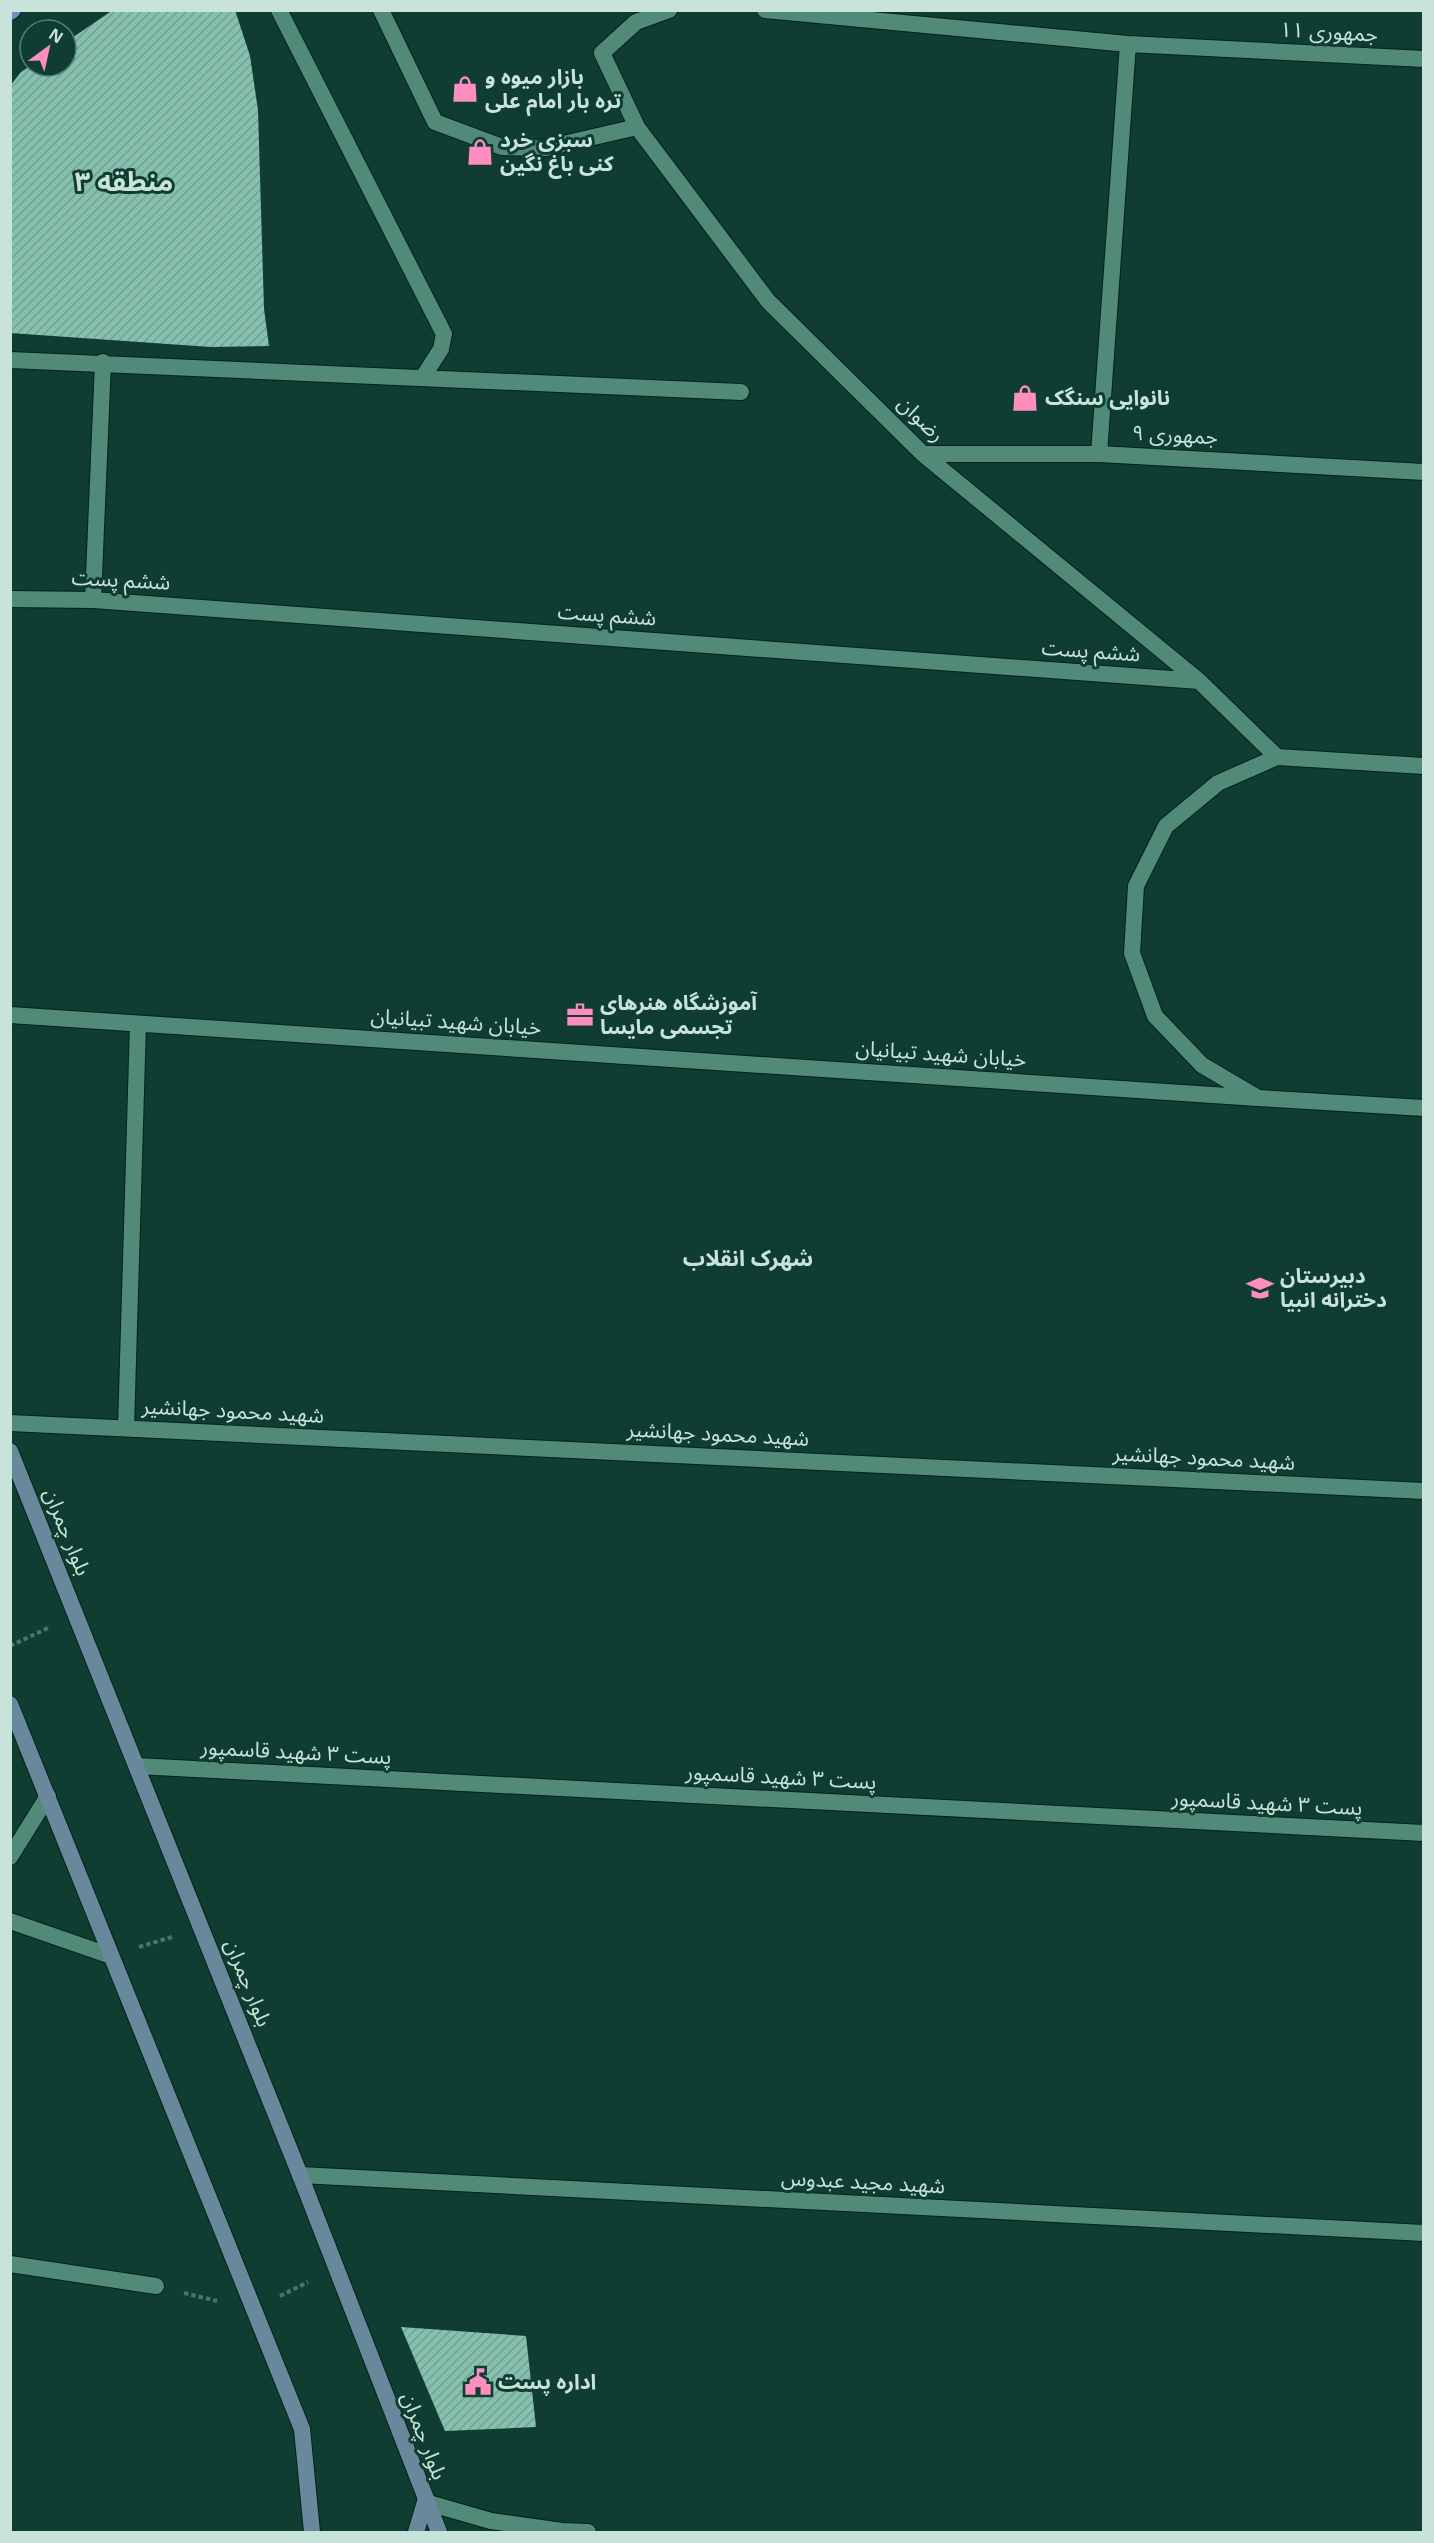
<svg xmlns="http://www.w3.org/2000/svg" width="1434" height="2543" font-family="Georgia,'Noto Sans Arabic',serif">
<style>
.building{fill:url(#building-hatch)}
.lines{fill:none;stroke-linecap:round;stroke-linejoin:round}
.service-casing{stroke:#03221a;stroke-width:18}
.minor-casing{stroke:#03221a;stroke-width:18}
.tertiary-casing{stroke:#03221a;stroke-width:18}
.secondary-casing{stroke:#03221a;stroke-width:18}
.primary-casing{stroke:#03221a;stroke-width:18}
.path{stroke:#4c7469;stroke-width:4;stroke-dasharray:4.5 3;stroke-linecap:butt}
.service{stroke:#518a79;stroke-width:16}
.minor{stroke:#518a79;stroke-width:16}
.tertiary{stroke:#518a79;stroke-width:16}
.secondary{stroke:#68889c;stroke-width:16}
.primary{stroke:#7f85bf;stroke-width:16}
.labels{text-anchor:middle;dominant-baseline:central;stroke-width:6;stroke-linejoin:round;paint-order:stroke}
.street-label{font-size:21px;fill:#c7e3da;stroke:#103d32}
.poi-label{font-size:21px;font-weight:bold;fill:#c7e3da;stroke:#103d32;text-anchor:start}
.neighbourhood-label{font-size:22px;font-weight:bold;fill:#c7e3da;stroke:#103d32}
.district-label{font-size:27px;font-weight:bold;fill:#c7e3da;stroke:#103d32}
</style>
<defs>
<pattern id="building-hatch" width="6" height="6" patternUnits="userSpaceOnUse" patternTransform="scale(1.5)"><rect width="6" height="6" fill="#86c0ae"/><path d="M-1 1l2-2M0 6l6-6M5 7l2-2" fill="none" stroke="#74a193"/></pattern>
</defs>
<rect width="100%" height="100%" fill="#103d32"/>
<path class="building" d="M113,10H235L250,56L258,110L264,309L269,346L211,347L10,333V86L21,72L30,66H66V42Z
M401,2327L526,2336L536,2427L445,2431Z"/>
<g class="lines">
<defs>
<path id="service" d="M381,10L435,122L502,147L546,148L637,127"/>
<path id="minor" d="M279,10L444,334L441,349L423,377
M669,10L636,22L602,53L637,127L768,301L923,454L1199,681L1277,757
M765,10L1128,44L1424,59
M10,360L741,392
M923,454H1099L1424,472
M1099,454L1128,44
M10,599L93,600L1199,681
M93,600L103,362
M10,1015L1258,1098
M10,1423L1424,1491
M126,1428L138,1024
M137,1766L1424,1833
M10,1857L48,1796
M10,1921L111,1956
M300,2175L1424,2233
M10,2264L156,2286
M425,2502L491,2521L562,2531L560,2532
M562,2531L588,2532"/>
<path id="tertiary" d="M1424,766L1277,757L1218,783L1166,826L1136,886L1132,953L1155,1016L1202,1065L1258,1098L1424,1108"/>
<path id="secondary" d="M10,1451L300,2175L439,2532
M10,1704L302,2429L312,2532
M416,2532L425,2502"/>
<path id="primary" d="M10,12L13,10"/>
</defs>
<use href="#service" class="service-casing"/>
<use href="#minor" class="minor-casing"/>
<use href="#tertiary" class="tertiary-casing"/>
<use href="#secondary" class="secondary-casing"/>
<use href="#primary" class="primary-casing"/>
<path class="path" d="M10,1646L48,1628
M139,1947L172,1937
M184,2293L217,2301
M280,2296L308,2282"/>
<use href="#service" class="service"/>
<use href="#minor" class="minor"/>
<use href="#tertiary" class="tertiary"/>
<use href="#secondary" class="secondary"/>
<use href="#primary" class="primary"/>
</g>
<defs>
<symbol id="shop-bare" viewBox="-9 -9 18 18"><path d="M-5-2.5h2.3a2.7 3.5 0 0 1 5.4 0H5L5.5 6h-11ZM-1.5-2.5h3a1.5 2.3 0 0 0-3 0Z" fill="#fd8ebf" stroke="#103d32" stroke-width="2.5" paint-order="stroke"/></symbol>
<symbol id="office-bare" viewBox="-9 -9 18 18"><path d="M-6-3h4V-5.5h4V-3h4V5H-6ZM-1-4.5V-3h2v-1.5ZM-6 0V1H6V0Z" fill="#fd8ebf" stroke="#103d32" stroke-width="2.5" paint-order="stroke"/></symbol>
<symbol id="school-bare" viewBox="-9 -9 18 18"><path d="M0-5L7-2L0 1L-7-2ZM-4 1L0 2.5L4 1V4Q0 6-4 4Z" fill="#fd8ebf" stroke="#103d32" stroke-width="2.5" paint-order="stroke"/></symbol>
<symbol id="civic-bare" viewBox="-9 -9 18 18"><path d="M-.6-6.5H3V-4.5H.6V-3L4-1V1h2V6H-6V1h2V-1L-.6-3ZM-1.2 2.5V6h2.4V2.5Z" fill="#fd8ebf" stroke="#103d32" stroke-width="2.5" paint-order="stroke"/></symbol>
</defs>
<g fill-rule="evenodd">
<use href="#shop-bare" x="446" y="70" width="38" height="38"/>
<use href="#shop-bare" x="461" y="133" width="38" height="38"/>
<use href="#shop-bare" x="1006" y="379" width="38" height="38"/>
<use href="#office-bare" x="561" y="996" width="38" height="38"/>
<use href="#school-bare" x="1241" y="1269" width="38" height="38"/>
<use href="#civic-bare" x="459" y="2363" width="38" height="38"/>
</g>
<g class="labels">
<g class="street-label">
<text transform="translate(1329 32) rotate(3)">جمهوری ۱۱</text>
<text transform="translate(921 419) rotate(44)">رضوان</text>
<text transform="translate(1175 435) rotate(3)">جمهوری ۹</text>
<text transform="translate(121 580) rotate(3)">ششم پست</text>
<text transform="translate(607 615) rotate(4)">ششم پست</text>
<text transform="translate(1091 651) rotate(4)">ششم پست</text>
<text transform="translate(456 1022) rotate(4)">خیابان شهید تبیانیان</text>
<text transform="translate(941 1054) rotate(4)">خیابان شهید تبیانیان</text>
<text transform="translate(233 1411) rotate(3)">شهید محمود جهانشیر</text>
<text transform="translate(718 1434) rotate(3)">شهید محمود جهانشیر</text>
<text transform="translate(1204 1458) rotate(3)">شهید محمود جهانشیر</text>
<text transform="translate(67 1532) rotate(68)">بلوار چمران</text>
<text transform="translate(296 1752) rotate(3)">پست ۳ شهید قاسمپور</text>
<text transform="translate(781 1777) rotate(3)">پست ۳ شهید قاسمپور</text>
<text transform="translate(1267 1803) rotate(3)">پست ۳ شهید قاسمپور</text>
<text transform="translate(248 1983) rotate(68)">بلوار چمران</text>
<text transform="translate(863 2182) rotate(3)">شهید مجید عبدوس</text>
<text transform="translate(424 2436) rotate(69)">بلوار چمران</text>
</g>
<g class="poi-label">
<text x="485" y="77">بازار میوه و<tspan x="485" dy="24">تره بار امام علی</tspan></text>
<text x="500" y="140">سبزی خرد<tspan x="500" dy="24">کنی باغ نگین</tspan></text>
<text x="1045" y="398">نانوایی سنگک</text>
<text x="600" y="1003">آموزشگاه هنرهای<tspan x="600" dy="24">تجسمی مایسا</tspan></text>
<text x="1280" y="1276">دبیرستان<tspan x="1280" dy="24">دخترانه انبیا</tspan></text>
<text x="498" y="2382">اداره پست</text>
</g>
<g class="neighbourhood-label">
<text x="748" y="1259">شهرک انقلاب</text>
</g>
<g class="district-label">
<text x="124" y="182">منطقه ۳</text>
</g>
</g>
<rect width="1434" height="2543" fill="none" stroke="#c7e3da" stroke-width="24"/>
<g transform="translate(48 48) rotate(33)"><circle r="28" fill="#103d32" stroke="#597f75" stroke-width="1.5"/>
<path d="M0-4.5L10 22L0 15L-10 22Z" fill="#fd8ebf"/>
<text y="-9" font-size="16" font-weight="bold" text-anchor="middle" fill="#c7e3da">N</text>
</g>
</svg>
